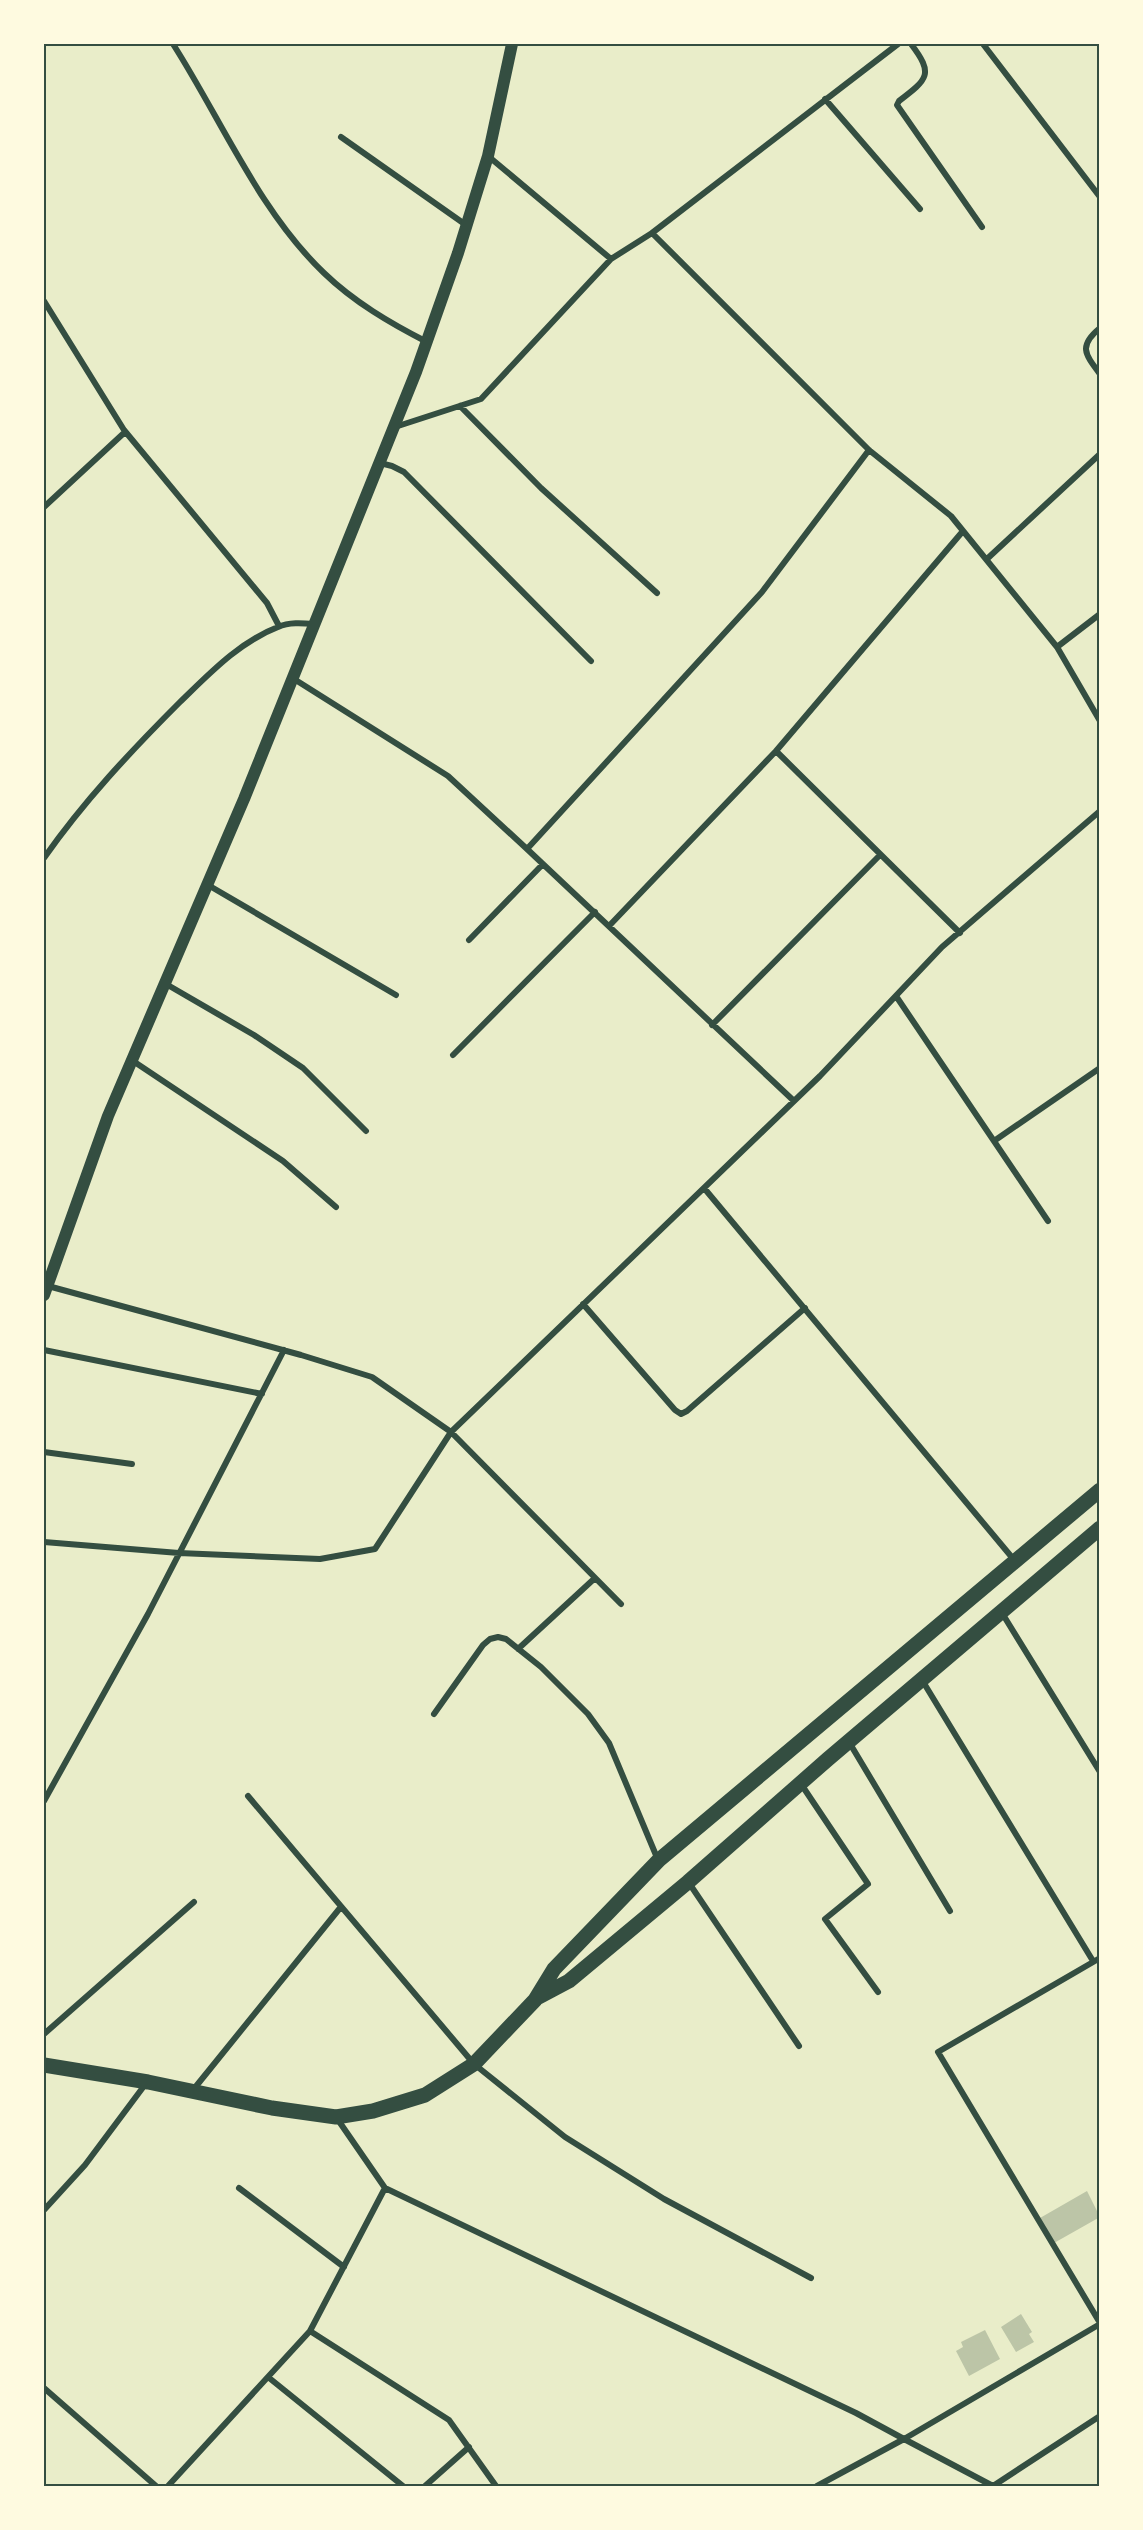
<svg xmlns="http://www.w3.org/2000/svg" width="1143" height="2530" font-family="Cabin,sans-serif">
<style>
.building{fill:#bcc5a7}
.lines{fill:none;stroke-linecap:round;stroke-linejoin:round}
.minor{stroke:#344e41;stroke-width:6}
.secondary{stroke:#344e41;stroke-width:12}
.primary{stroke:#344e41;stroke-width:15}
.neatline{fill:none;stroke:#344e41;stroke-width:2}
</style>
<rect width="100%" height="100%" fill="#e9edc9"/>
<path class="building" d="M1087,2191L1100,2217L1054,2243L1040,2218Z
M1021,2314L1032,2332L1029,2334L1034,2342L1016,2352L1001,2327Z
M985,2330L1000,2359L969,2376L956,2351L963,2347L961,2342Z"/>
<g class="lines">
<path class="minor" d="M173,44C221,119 259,211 324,273C354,302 390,323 427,342
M911,44C934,74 928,79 899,101L897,105L982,227
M983,44L1100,197
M825,99L920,209
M341,137L466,225
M488,156L611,259L652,233L869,450L951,516L1057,647L1100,721
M652,233L898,44
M44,301L124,430L267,603L279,626
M1100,328C1078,346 1085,354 1100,374
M460,406L541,488L657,593
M395,427L481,399L611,259
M380,463L392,466L404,472L591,661
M44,507L125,432
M988,558L1100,454
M1057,647L1100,614
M294,679L448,776L527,849
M44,858C84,801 131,751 180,702C209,674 239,642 278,627C289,622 302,623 314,624
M208,885L396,995
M609,926L776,751
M960,933L776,751L963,531
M469,940L543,864
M166,984L254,1035L303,1068L366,1131
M896,996L1048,1221
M712,1025L880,855
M453,1055L595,912
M133,1061L283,1161L336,1207
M794,1101L527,849L762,592L869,450
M994,1141L1100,1068
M704,1188L1015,1561
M48,1286L301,1355L372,1377L451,1432L621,1604
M583,1304L675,1410L681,1414L687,1411L805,1308
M44,1350L262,1394
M44,1452L132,1464
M44,1542L179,1553L320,1559L375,1549L451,1432L820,1076L942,947L1100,811
M1002,1613L1100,1772
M518,1649L595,1578
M922,1680L1093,1961
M434,1714L483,1645L490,1639L498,1637L506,1639L541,1667L588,1714L609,1743L658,1860
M849,1742L950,1911
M801,1784L868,1884L825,1919L878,1992
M248,1796L474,2064L565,2137L664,2199L811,2278
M44,1801L148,1614L284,1350
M689,1883L799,2046
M1100,1958L938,2052L1100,2323
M44,2034L194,1902
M193,2090L340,1908
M336,2117L385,2188L856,2413L904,2439L1100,2324
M239,2188L344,2267
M385,2188L310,2331L449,2420L496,2486
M44,2210L85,2165L147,2082
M268,2377L403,2486
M44,2388L156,2486
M168,2486L310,2331
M425,2486L469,2447
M817,2486L904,2439L993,2486
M993,2486L1100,2416"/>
<path class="secondary" d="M44,1295L108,1116L244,799L416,372L458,253L488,156L512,44"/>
<path class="primary" d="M537,1998L569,1981L688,1882L828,1759L1100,1528
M44,2065L148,2082L272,2108L336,2117L373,2111L425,2095L474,2064L535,2000L554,1969L659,1860L1100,1490"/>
</g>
<rect width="1143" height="2530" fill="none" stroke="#fefae0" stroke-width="90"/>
<rect x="45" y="45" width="1053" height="2440" class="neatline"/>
</svg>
